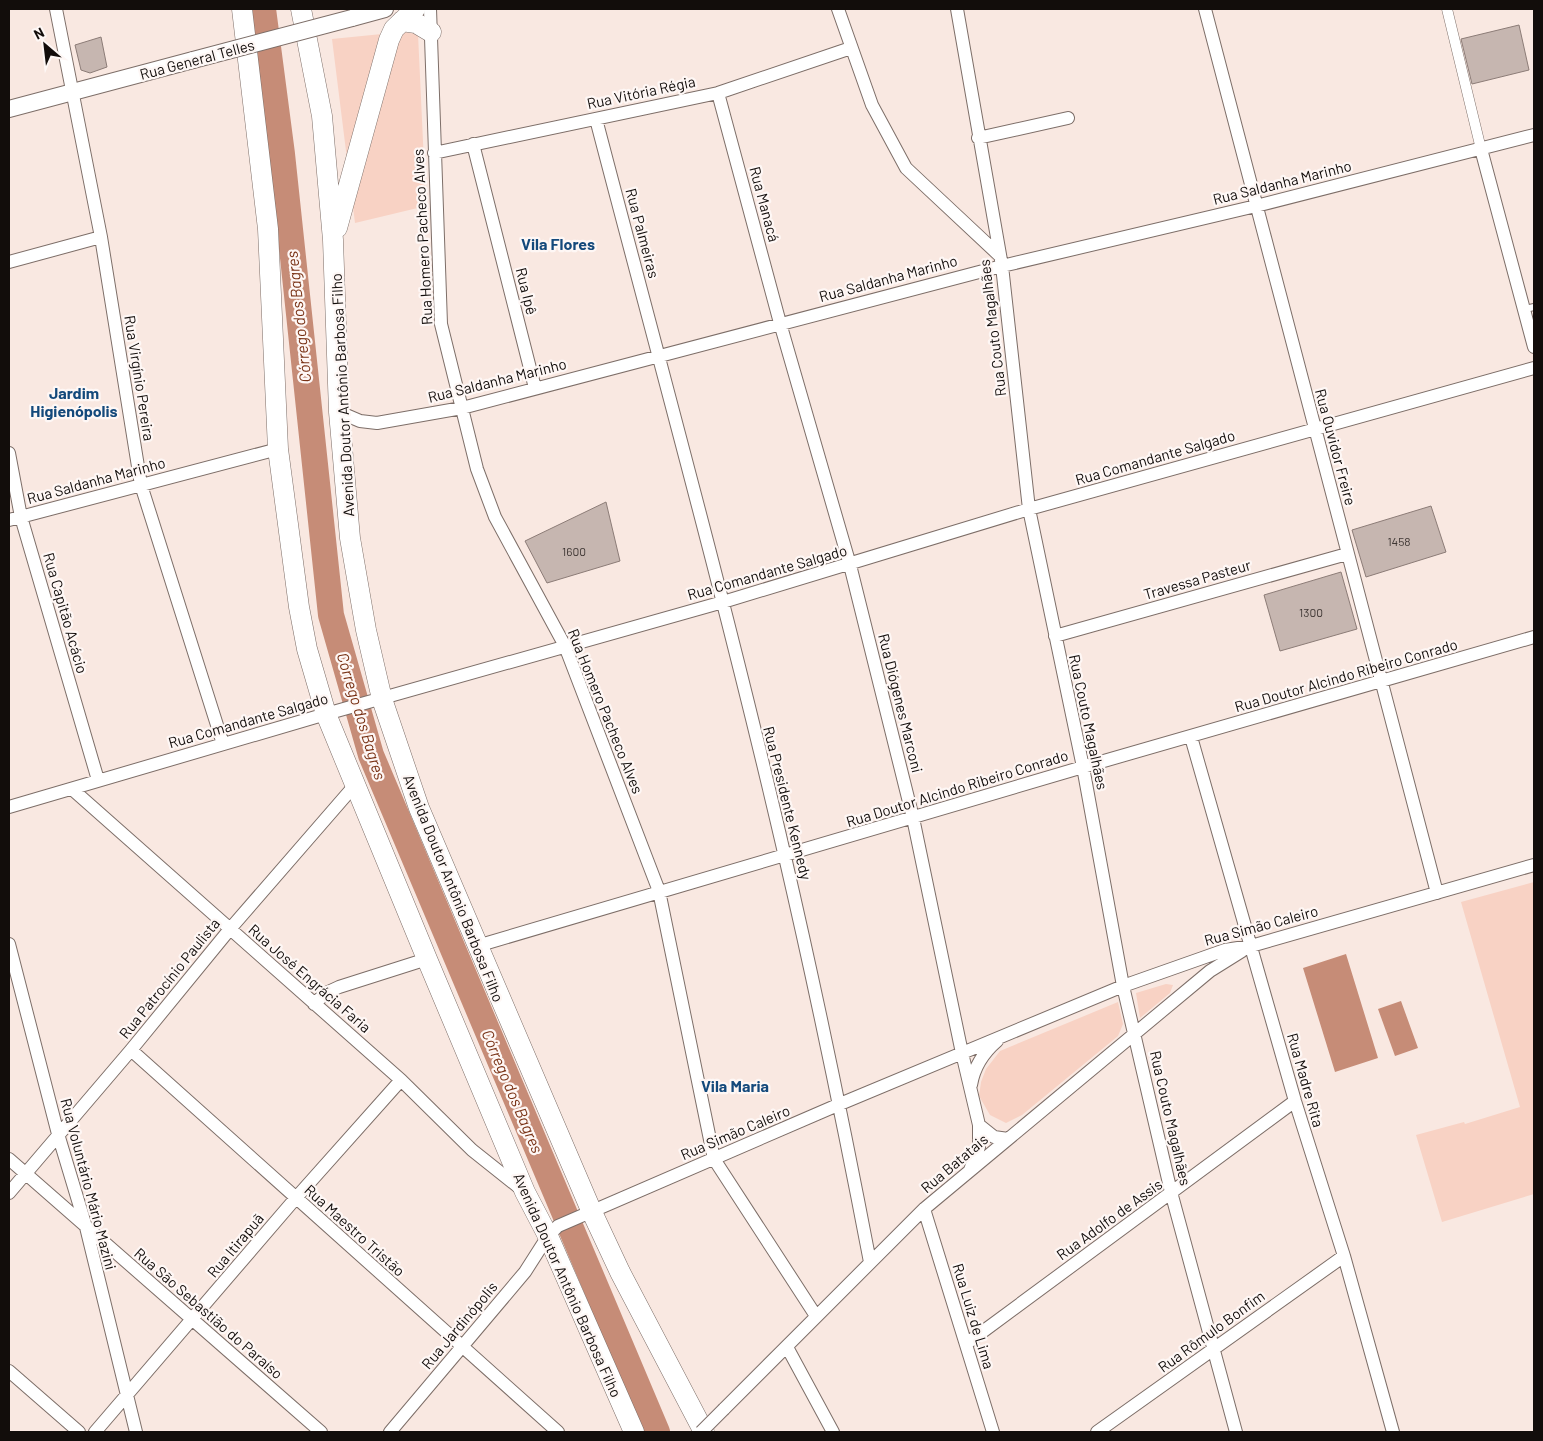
<svg xmlns="http://www.w3.org/2000/svg" width="1543" height="1441" font-family="Barlow,sans-serif">
<style>
.green{fill:#f8d2c4}
.water{fill:#c68c77}
.lines{fill:none;stroke-linecap:round;stroke-linejoin:round}
.river{stroke:#c68c77;stroke-width:26}
.building{fill:#c6b6b0;stroke:#8c7c77}
.service-casing{stroke:#7d6e68;stroke-width:8}
.pedestrian-casing{stroke:#7d6e68;stroke-width:11}
.minor-casing{stroke:#7d6e68;stroke-width:14}
.tertiary-casing{stroke:#7d6e68;stroke-width:18}
.primary-casing{stroke:#7d6e68;stroke-width:21}
.service{stroke:#fff;stroke-width:6}
.pedestrian{stroke:#fff;stroke-width:10}
.minor{stroke:#fff;stroke-width:12}
.tertiary{stroke:#fff;stroke-width:16}
.primary{stroke:#fff;stroke-width:20}
.minor-bridge-casing{stroke:#7d6e68;stroke-width:14;stroke-linecap:butt}
.tertiary-bridge-casing{stroke:#7d6e68;stroke-width:18;stroke-linecap:butt}
.minor-bridge{stroke:#fff;stroke-width:12}
.tertiary-bridge{stroke:#fff;stroke-width:16}
.labels{text-anchor:middle;dominant-baseline:central;stroke-width:4.5;stroke-linejoin:round;paint-order:stroke}
.number-label{font-size:12px;fill:#3f3734}
.street-label{font-size:15px;fill:#120d0b;stroke:#fef7f5}
.neighbourhood-label{font-size:16px;font-weight:bold;fill:#14497b;stroke:#fef7f5}
.water-label{font-size:16px;font-style:italic;fill:#783114;stroke:#fef7f5}
</style>
<rect width="100%" height="100%" fill="#f9e8e1"/>
<path class="green" d="M402,32L418,34L426,206L355,223L332,39Z
M1534,882V1194L1442,1222L1416,1135L1464,1122L1465,1124L1520,1107L1461,902Z
M1166,984L1173,985L1170,993L1140,1018L1136,993Z
M1118,1002L1123,1024L1118,1036L1022,1115L1006,1123L990,1115L979,1096L981,1082L986,1069L1000,1051Z"/>
<path class="water" d="M1346,954L1378,1058L1335,1072L1303,968Z
M1401,1001L1418,1048L1395,1056L1378,1009Z"/>
<g class="lines">
<path class="river" d="M263,9L282,154L331,615L371,755L657,1432"/>
</g>
<path class="building" d="M1519,25L1529,70L1472,84L1461,39Z
M101,37L107,67L90,73L81,70L75,45Z
M606,502L620,561L547,583L525,541Z
M1431,506L1446,552L1366,577L1352,530Z
M1341,572L1357,629L1280,651L1264,595Z"/>
<g class="lines">
<defs>
<path id="service" d="M1525,309L1534,307"/>
<path id="pedestrian" d="M1447,9L1481,149"/>
<path id="minor" d="M56,9L101,237L141,485L223,744
M430,9L441,324L477,469L495,517L565,646L659,891L714,1159L816,1316
M838,9L872,105L906,168L1000,256
M957,9L1002,266L1029,509L1083,767L1123,986L1171,1192L1236,1432
M1205,9L1437,893
M718,93L780,323L850,565L913,818L962,1053L979,1125V1147L970,1170
M596,119C660,364 728,610 785,857C816,991 844,1126 870,1262
M978,138L1068,118
M473,144L535,388
M1481,149L1534,347
M434,153L718,93L851,48
M9,262L101,237
M339,412L360,421L377,423L462,408L1002,266L1256,206L1534,135
M9,453L21,517L98,780
M9,520L278,449
M1055,636L1347,554
M1191,737L1295,1101L1344,1256L1393,1432
M72,789L401,1080L472,1150L521,1189
M9,807L326,714L723,602L1029,509L1534,368
M9,944L58,1134L86,1227L136,1432
M477,946L1083,767L1534,637
M314,1004L326,993L339,987L427,959
M131,1050L558,1432
M971,1085C974,1067 983,1053 997,1041
M979,1125L994,1137L1008,1139
M9,1159L321,1432
M9,1193L131,1050L230,929L355,785
M924,1209L993,1432
M966,1344L1295,1101
M787,1347L833,1432
M9,1371L79,1432
M724,1409L924,1209L1210,971L1242,951
M95,1432L295,1199L401,1080
M390,1432L525,1272L548,1236L558,1226L840,1104L1123,986L1225,950L1251,946L1534,865
M1097,1432L1344,1256"/>
<path id="tertiary" d="M352,18L385,9
M9,109L193,60"/>
<path id="primary" d="M242,9L268,229L278,449L299,607L307,649L326,714L427,959L525,1192L548,1236L634,1432
M301,9L322,116L333,240L339,412L350,538L366,630L382,699L419,808L591,1210L620,1272L704,1432
M402,21L416,23L431,32
M337,228L389,40L394,29L415,9"/>
</defs>
<use href="#service" class="service-casing"/>
<use href="#pedestrian" class="pedestrian-casing"/>
<use href="#minor" class="minor-casing"/>
<use href="#tertiary" class="tertiary-casing"/>
<use href="#primary" class="primary-casing"/>
<use href="#service" class="service"/>
<use href="#pedestrian" class="pedestrian"/>
<use href="#minor" class="minor"/>
<use href="#tertiary" class="tertiary"/>
<use href="#primary" class="primary"/>
<defs>
<path id="minor-bridge" d="M701,1432L724,1409"/>
<path id="tertiary-bridge" d="M193,60L352,18"/>
</defs>
<use href="#minor-bridge" class="minor-bridge-casing"/>
<use href="#tertiary-bridge" class="tertiary-bridge-casing"/>
<use href="#minor-bridge" class="minor-bridge"/>
<use href="#tertiary-bridge" class="tertiary-bridge"/>
</g>
<g class="labels">
<g class="number-label">
<text x="1399" y="541">1458</text>
<text x="574" y="551">1600</text>
<text x="1311" y="612">1300</text>
</g>
<g class="street-label">
<text transform="translate(197 59) rotate(-15)">Rua General Telles</text>
<text transform="translate(641 92) rotate(-12)">Rua Vitória Régia</text>
<text transform="translate(1282 182) rotate(-14)">Rua Saldanha Marinho</text>
<text transform="translate(765 204) rotate(75)">Rua Manacá</text>
<text transform="translate(643 233) rotate(75)">Rua Palmeiras</text>
<text transform="translate(422 237) rotate(-93)">Rua Homero Pacheco Alves</text>
<text transform="translate(888 278) rotate(-15)">Rua Saldanha Marinho</text>
<text transform="translate(527 291) rotate(76)">Rua Ipê</text>
<text transform="translate(992 328) rotate(-97)">Rua Couto Magalhães</text>
<text transform="translate(140 378) rotate(81)">Rua Virgínio Pereira</text>
<text transform="translate(497 380) rotate(-14)">Rua Saldanha Marinho</text>
<text transform="translate(342 395) rotate(-93)">Avenida Doutor Antônio Barbosa Filho</text>
<text transform="translate(1336 447) rotate(75)">Rua Ouvidor Freire</text>
<text transform="translate(1155 457) rotate(-16)">Rua Comandante Salgado</text>
<text transform="translate(96 480) rotate(-15)">Rua Saldanha Marinho</text>
<text transform="translate(767 572) rotate(-16)">Rua Comandante Salgado</text>
<text transform="translate(1197 579) rotate(-16)">Travessa Pasteur</text>
<text transform="translate(66 613) rotate(74)">Rua Capitão Acácio</text>
<text transform="translate(1346 675) rotate(-16)">Rua Doutor Alcindo Ribeiro Conrado</text>
<text transform="translate(901 703) rotate(76)">Rua Diógenes Marconi</text>
<text transform="translate(606 711) rotate(68)">Rua Homero Pacheco Alves</text>
<text transform="translate(248 720) rotate(-16)">Rua Comandante Salgado</text>
<text transform="translate(1089 722) rotate(78)">Rua Couto Magalhães</text>
<text transform="translate(957 788) rotate(-17)">Rua Doutor Alcindo Ribeiro Conrado</text>
<text transform="translate(788 803) rotate(76)">Rua Presidente Kennedy</text>
<text transform="translate(454 888) rotate(68)">Avenida Doutor Antônio Barbosa Filho</text>
<text transform="translate(1261 925) rotate(-15)">Rua Simão Caleiro</text>
<text transform="translate(169 978) rotate(-51)">Rua Patrocínio Paulista</text>
<text transform="translate(310 978) rotate(41)">Rua José Engrácia Faria</text>
<text transform="translate(1306 1080) rotate(74)">Rua Madre Rita</text>
<text transform="translate(1171 1118) rotate(77)">Rua Couto Magalhães</text>
<text transform="translate(735 1132) rotate(-23)">Rua Simão Caleiro</text>
<text transform="translate(954 1163) rotate(-40)">Rua Batatais</text>
<text transform="translate(89 1184) rotate(75)">Rua Voluntário Mário Mazini</text>
<text transform="translate(1109 1219) rotate(-36)">Rua Adolfo de Assis</text>
<text transform="translate(355 1230) rotate(42)">Rua Maestro Tristão</text>
<text transform="translate(235 1245) rotate(-50)">Rua Itirapuã</text>
<text transform="translate(568 1285) rotate(66)">Avenida Doutor Antônio Barbosa Filho</text>
<text transform="translate(209 1313) rotate(41)">Rua São Sebastião do Paraíso</text>
<text transform="translate(974 1316) rotate(73)">Rua Luiz de Lima</text>
<text transform="translate(459 1325) rotate(-50)">Rua Jardinópolis</text>
<text transform="translate(1211 1331) rotate(-36)">Rua Rômulo Bonfim</text>
</g>
<g class="neighbourhood-label">
<text x="558" y="243">Vila Flores</text>
<text x="74" y="392">Jardim<tspan x="74" dy="18">Higienópolis</tspan></text>
<text x="735" y="1085">Vila Maria</text>
</g>
<g class="water-label">
<text transform="translate(298 317) rotate(-96)">Córrego dos Bagres</text>
<text transform="translate(362 716) rotate(73)">Córrego dos Bagres</text>
<text transform="translate(513 1091) rotate(67)">Córrego dos Bagres</text>
</g>
</g>
<rect width="1543" height="1441" fill="none" stroke="#120d0b" stroke-width="20"/>
<g transform="translate(45 45) rotate(332)" stroke="#fef7f5" stroke-width="4" paint-order="stroke">
<path d="M0-4L9 19L0 12L-9 19Z" fill="#120d0b"/>
<text y="-8" font-size="14" font-weight="bold" text-anchor="middle" fill="#120d0b">N</text>
</g>
</svg>
